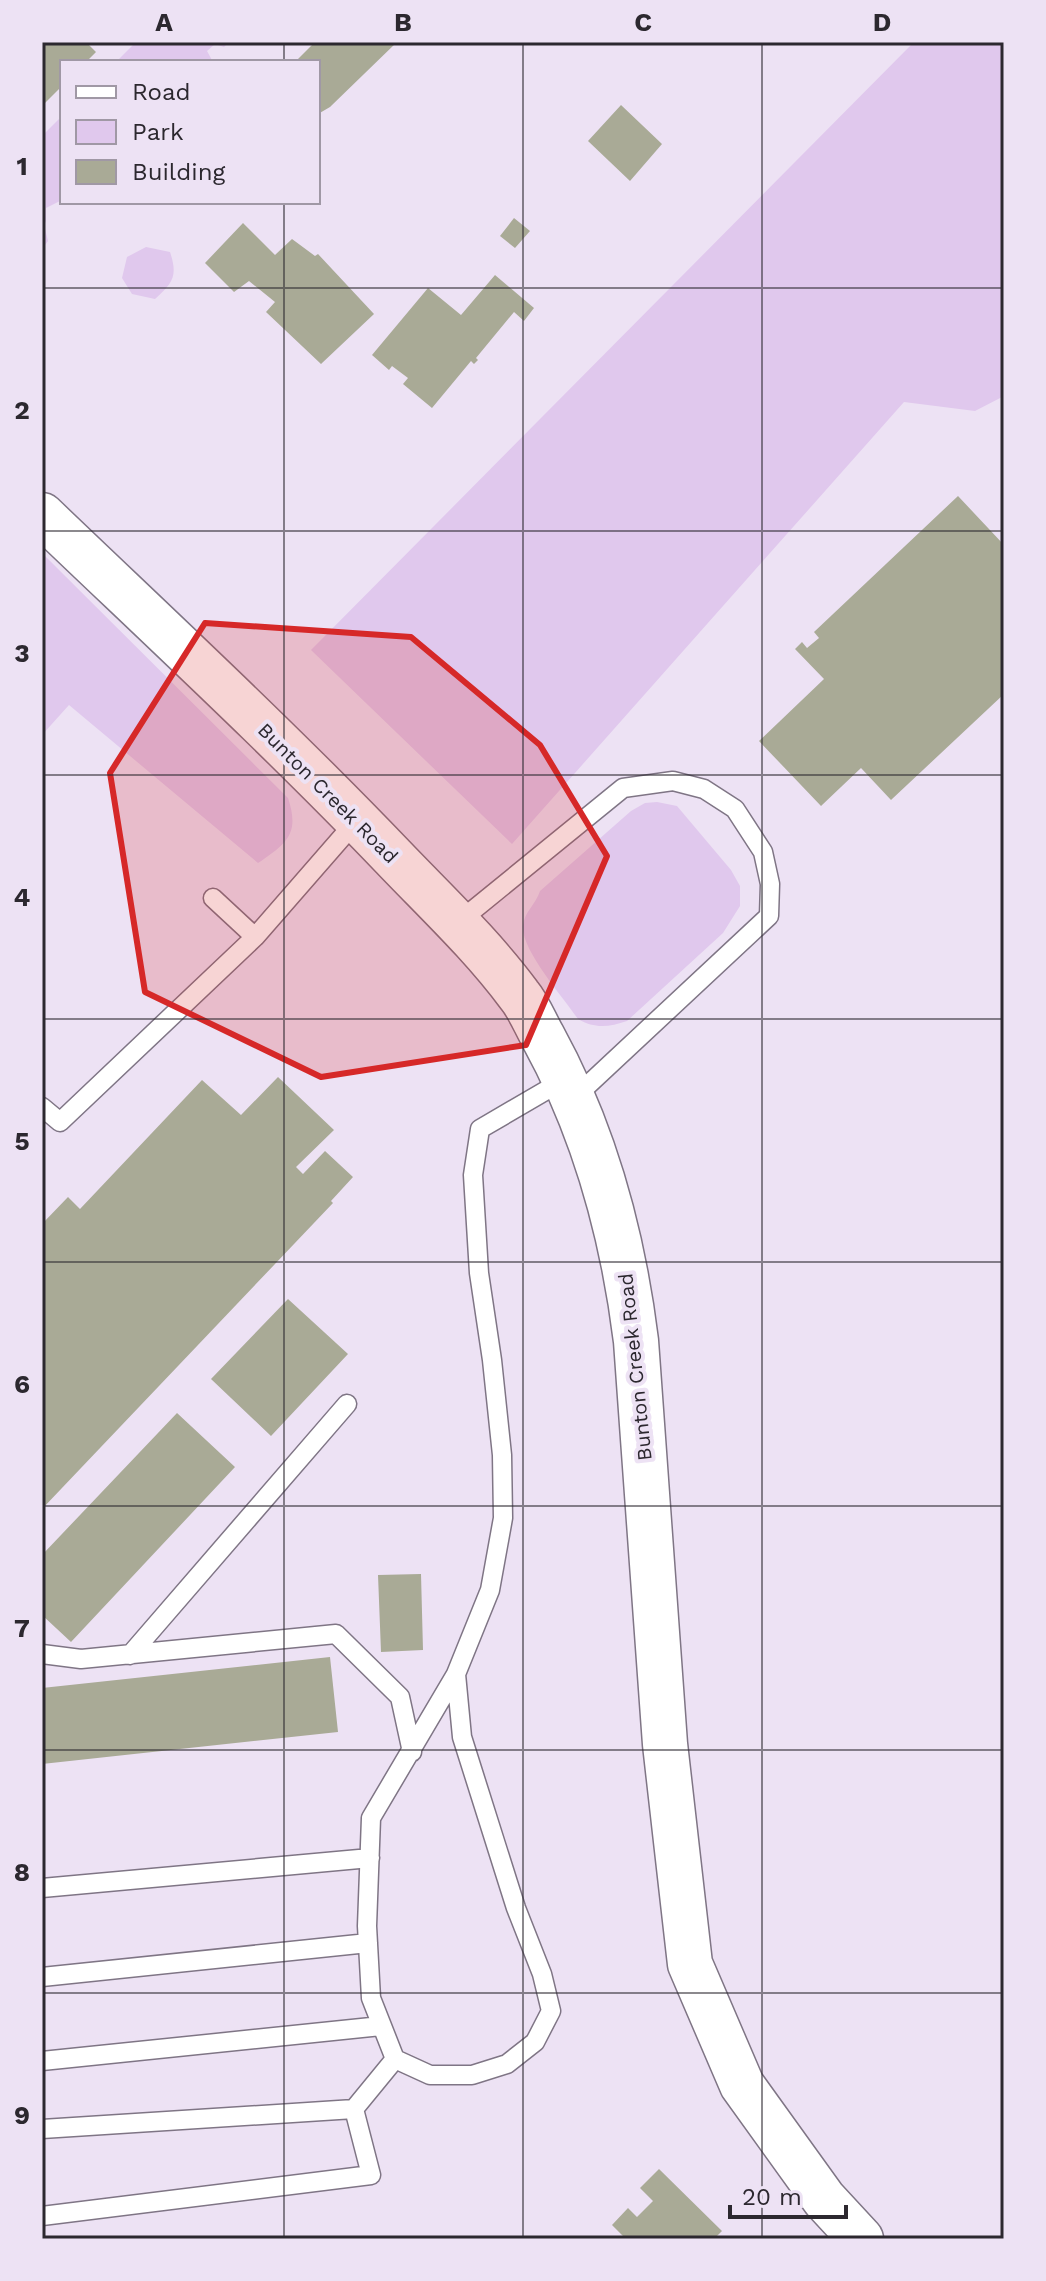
<svg xmlns="http://www.w3.org/2000/svg" width="1046" height="2281" font-family="'Work Sans',sans-serif">
<style>
.green{fill:#e0c8ed}
.building{fill:#a9aa96}
.lines{fill:none;stroke-linecap:round;stroke-linejoin:round}
.lane-casing{stroke:#7f7585;stroke-width:21}
.secondary-casing{stroke:#7f7585;stroke-width:47}
.lane{stroke:#fff;stroke-width:18}
.secondary{stroke:#fff;stroke-width:44}
.marked{fill:#d62828;fill-opacity:0.2;stroke:#d62828;stroke-width:6;stroke-linejoin:round}
.grid{fill:none;stroke:#2c282f;stroke-width:2;stroke-opacity:0.55}
.labels{text-anchor:middle;dominant-baseline:central;stroke-width:8;stroke-linejoin:round;paint-order:stroke}
.street-label{font-size:20px;fill:#2c282f;stroke:#ede2f4}
.neatline{fill:none;stroke:#2c282f;stroke-width:3}
.grid-label{font-size:26px;text-anchor:middle;font-weight:bold;fill:#2c282f}
</style>
<rect width="100%" height="100%" fill="#ede2f4"/>
<path class="green" d="M136,42H229L224,47L215,44L207,51L213,62H116Z
M914,42H1004V396L975,411L904,402L512,844L311,650Z
M62,116V200L46,208V221L44,225L48,241L42,249V136Z
M146,247L170,252C178,276 173,283 155,299L132,294L122,278L127,257Z
M42,553L288,798C300,834 287,843 258,863L69,705L42,735Z
M657,802L677,806L731,870L740,886V906L723,933L627,1021C609,1027 595,1029 578,1019C564,998 520,949 523,925C525,911 536,904 540,891L631,811L645,803Z"/>
<path class="building" d="M42,42H86L96,52L86,62H62V86L42,106Z
M315,42H397L330,107L318,114V62H295Z
M621,105L662,144L630,181L588,141Z
M514,218L530,231L515,248L500,236Z
M243,223L275,255L292,239L315,256L318,254L374,314L321,364L266,312L275,302L249,281L234,292L205,263Z
M495,275L534,308L524,321L514,312L476,358L478,360L474,364L471,361L432,408L403,384L408,378L392,366L389,370L372,355L428,288L461,315Z
M958,496L1004,545V694L891,800L861,768L821,806L759,741L824,679L795,649L802,642L807,648L819,638L814,632Z
M278,1077L334,1130L296,1167L303,1174L325,1151L353,1177L331,1201L333,1203L42,1509V1224L68,1197L80,1209L202,1080L241,1115Z
M288,1299L348,1354L271,1436L211,1379Z
M177,1413L235,1467L71,1642L42,1615V1555Z
M421,1574L423,1650L381,1652L378,1575Z
M330,1657L338,1732L42,1764V1688Z
M659,2169L722,2231L714,2239H626L612,2225L628,2208L637,2217L653,2201L640,2188Z"/>
<g class="lines">
<defs>
<path id="lane" d="M213,898L255,937L357,820
M456,924L623,788L673,781L704,789L735,809L763,852L770,884L769,916L574,1098
M42,1107L60,1122L255,937
M42,1654L81,1659L336,1634L400,1697L412,1752
M130,1655L347,1404
M42,1888L370,1858
M42,1977L368,1943
M395,2059L371,1998L367,1926L371,1818L456,1674
M42,2061L381,2026
M42,2129L354,2109L395,2059L430,2075H472L507,2064L535,2042L551,2011L542,1974L516,1908L462,1737L456,1674L490,1590L503,1518L502,1455L492,1360L479,1273L473,1175L480,1129L564,1080
M42,2216L371,2175L354,2109"/>
<path id="secondary" d="M42,515C160,628 280,739 393,857C435,901 482,945 519,995C529,1007 535,1023 543,1037C594,1130 623,1236 636,1341L665,1744L690,1964L742,2085L824,2199L861,2239"/>
</defs>
<use href="#lane" class="lane-casing"/>
<use href="#secondary" class="secondary-casing"/>
<use href="#lane" class="lane"/>
<use href="#secondary" class="secondary"/>
</g>
<path class="marked" d="M205,623L411,637L540,745L607,856L526,1045L321,1077L145,992L110,773Z"/>
<path class="grid" d="M284,42V62M523,42V2239M762,42V2239M284,202V2239M42,288H1004M42,531H1004M42,775H1004M42,1019H1004M42,1262H1004M42,1506H1004M42,1750H1004M42,1993H1004"/>
<g class="labels">
<g class="street-label">
<text transform="translate(328 793) rotate(45)">Bunton Creek Road</text>
<text transform="translate(635 1367) rotate(-96)">Bunton Creek Road</text>
</g>
</g>
<rect width="1046" height="2281" fill="none" stroke="#ede2f4" stroke-width="88"/>
<rect x="60" y="60" width="260" height="144" fill="#ede2f4" stroke="#a098a5" stroke-width="2"/>
<rect x="76" y="86" width="40" height="12" fill="#ffffff" stroke="#a098a5" stroke-width="2"/>
<text x="132" y="100" font-size="24" fill="#2c282f">Road</text>
<rect x="76" y="120" width="40" height="24" fill="#e0c8ed" stroke="#a098a5" stroke-width="2"/>
<text x="132" y="140" font-size="24" fill="#2c282f">Park</text>
<rect x="76" y="160" width="40" height="24" fill="#a9aa96" stroke="#a098a5" stroke-width="2"/>
<text x="132" y="180" font-size="24" fill="#2c282f">Building</text>
<path d="M730 2205v12h116v-12" fill="none" stroke="#2c282f" stroke-width="4"/>
<text x="742" y="2205" font-size="24" fill="#2c282f" stroke="#ede2f4" stroke-width="6" paint-order="stroke">20 m</text>
<rect x="44" y="44" width="958" height="2193" class="neatline"/>
<g class="grid-label">
<text x="164" y="31">A</text>
<text x="403" y="31">B</text>
<text x="643" y="31">C</text>
<text x="882" y="31">D</text>
<text x="22" y="175">1</text>
<text x="22" y="419">2</text>
<text x="22" y="662">3</text>
<text x="22" y="906">4</text>
<text x="22" y="1150">5</text>
<text x="22" y="1393">6</text>
<text x="22" y="1637">7</text>
<text x="22" y="1881">8</text>
<text x="22" y="2124">9</text>
</g>
</svg>
